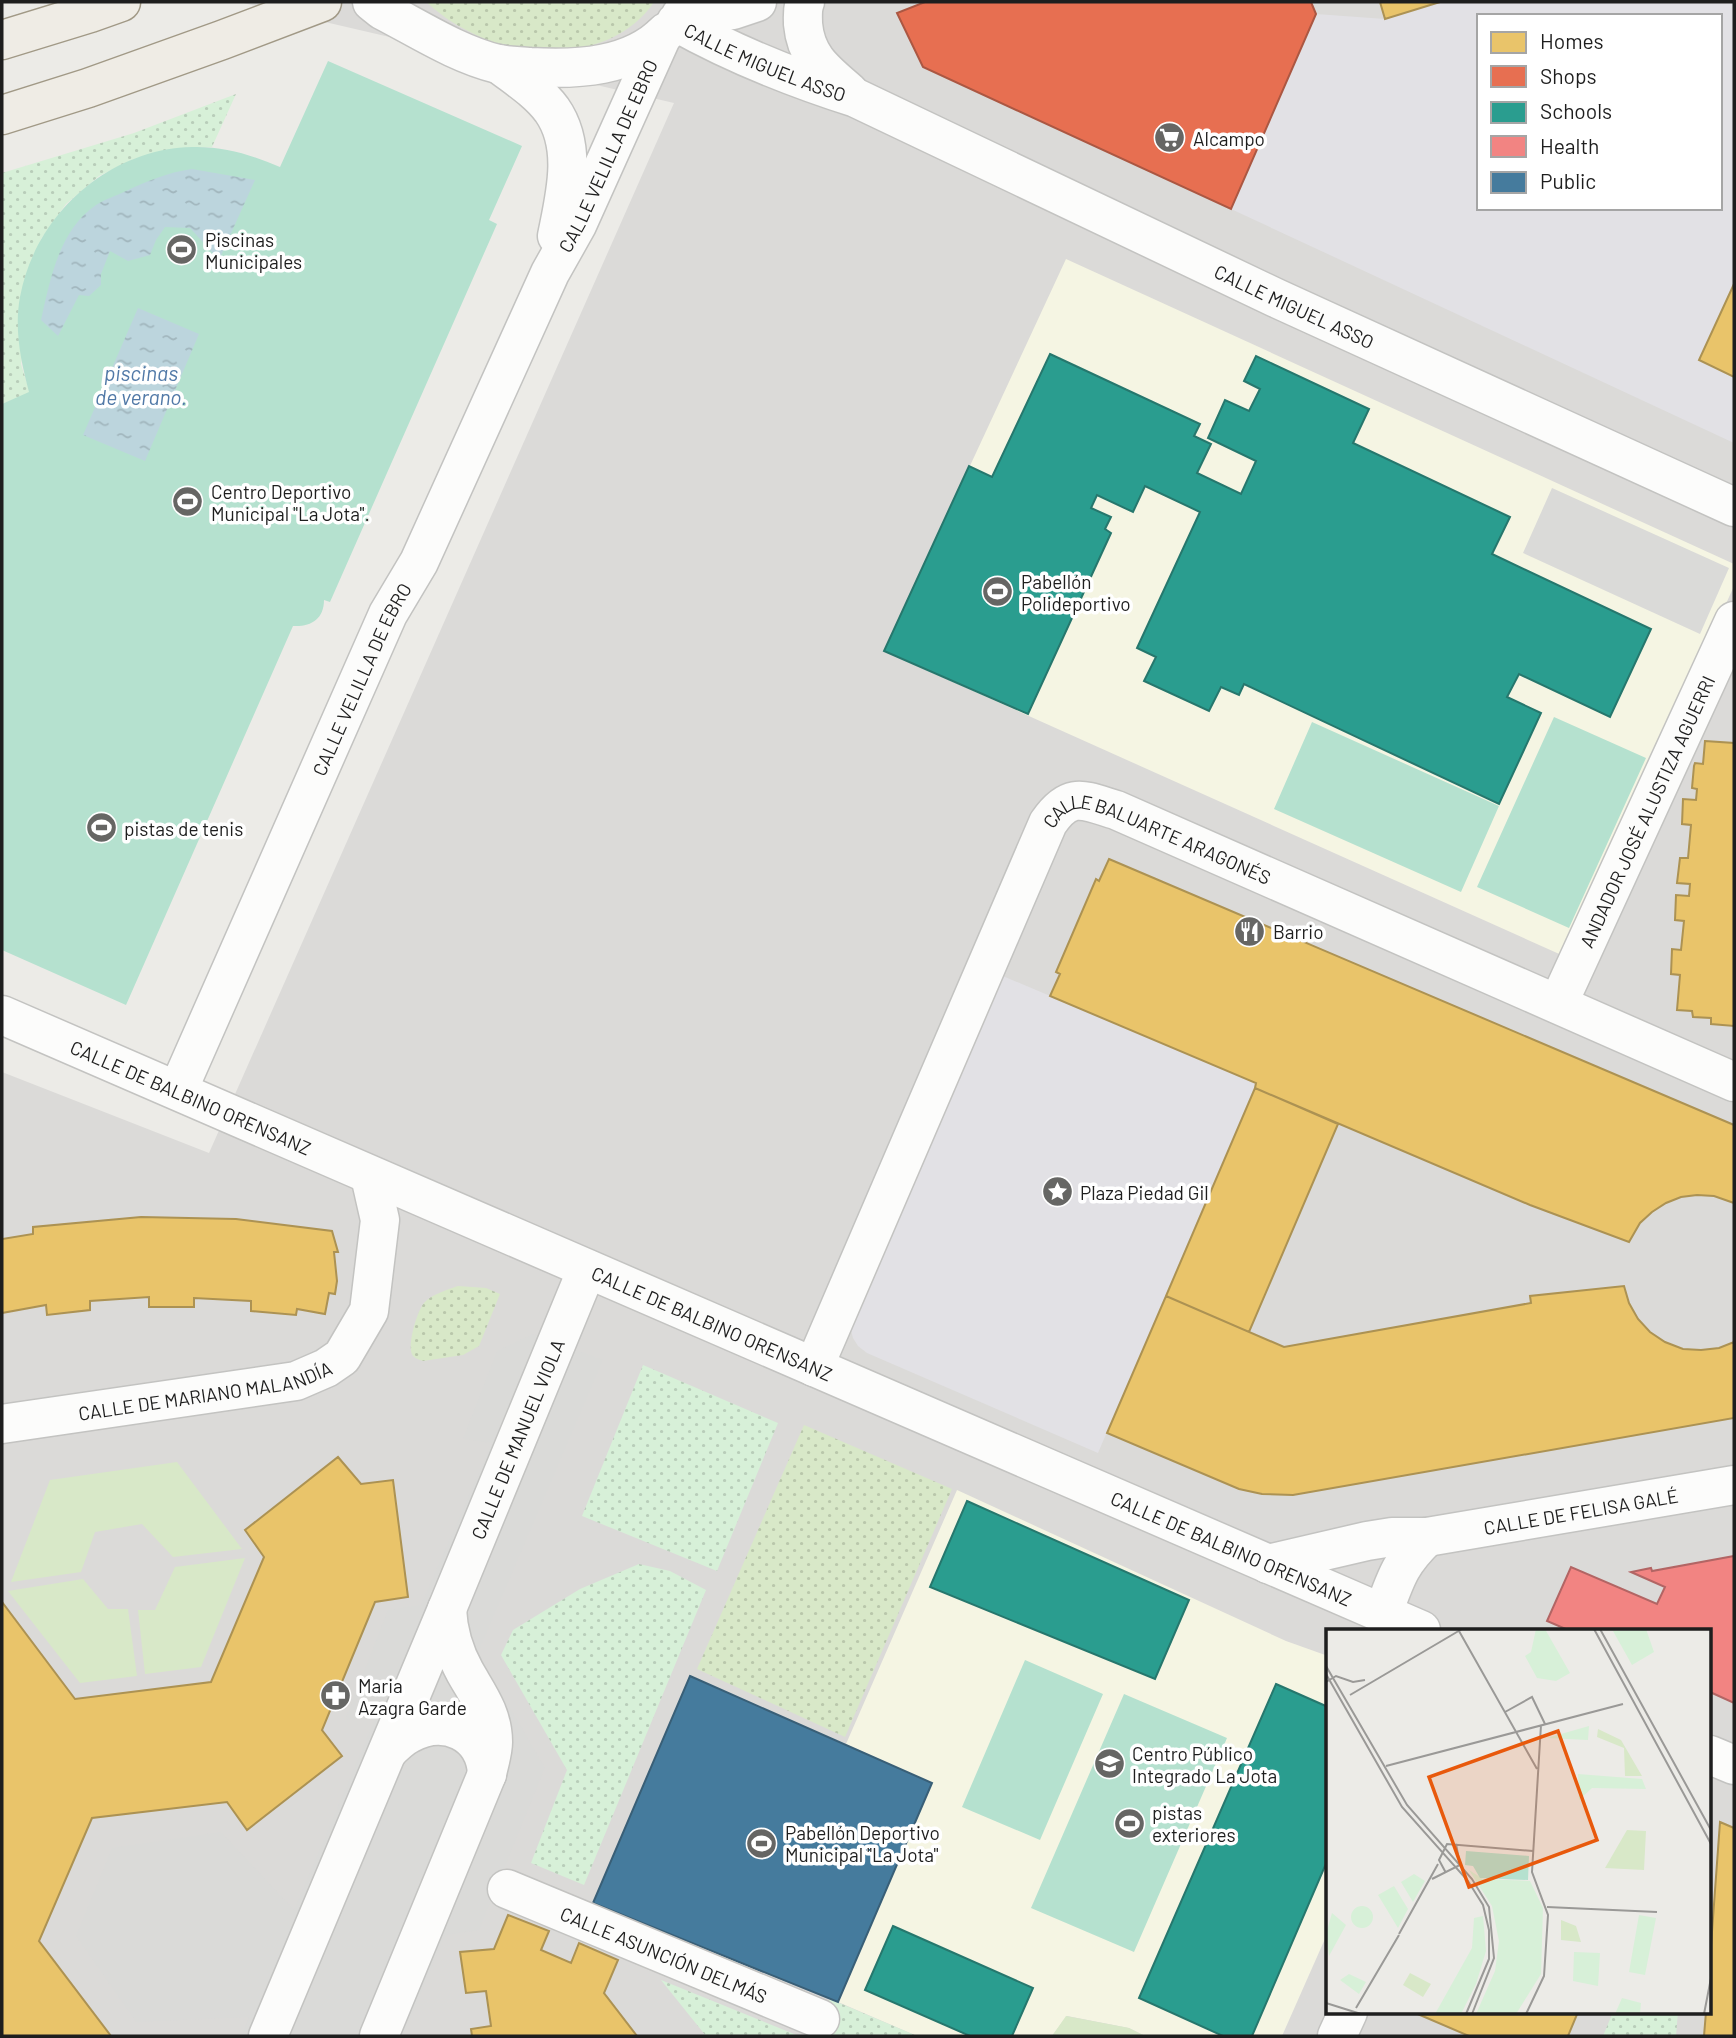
<svg xmlns="http://www.w3.org/2000/svg" width="1736" height="2038" font-family="Barlow,sans-serif">
<style>
.residential{fill:#dbdad8;fill-rule:evenodd}
.education{fill:#f5f5e3}
.religious{fill:#dadad8}
.grass{fill:url(#grass-dots)}
.park{fill:url(#park-dots)}
.garden{fill:#d8e8c8}
.pitch{fill:#b5e1cf}
.plaza{fill:#e2e1e5;fill-rule:evenodd}
.water{fill:url(#water-ripples)}
.homes{fill:#e9c46a;stroke:#ac9253;stroke-width:2}
.shops{fill:#e76f51;stroke:#ab5742;stroke-width:2}
.schools{fill:#2a9d8f;stroke:#26776d;stroke-width:2}
.health{fill:#f28482;stroke:#b26564;stroke-width:2}
.public{fill:#457b9d;stroke:#395f77;stroke-width:2}
.lines{fill:none;stroke-linecap:round;stroke-linejoin:round}
.minor-casing{stroke:#c3c3c1;stroke-width:41}
.major-casing{stroke:#a19986;stroke-width:41}
.minor{stroke:#fcfcfb;stroke-width:38}
.major{stroke:#efece5;stroke-width:38}
.labels{text-anchor:middle;dominant-baseline:central;stroke-width:7;stroke-linejoin:round;paint-order:stroke}
.street-label{font-size:19px;fill:#1e1e1e;stroke:#fff}
.poi-label{font-size:19px;fill:#1e1e1e;stroke:#fff;text-anchor:start}
.water-label{font-size:21px;font-style:italic;fill:#5179a7;stroke:#fff}
.inset-road{fill:none;stroke:#9a9997;stroke-width:2}
.view{fill:#e8590c;fill-opacity:0.15;stroke:#e8590c;stroke-width:3.5}
.inset-edge{fill:none;stroke:#1e1e1e;stroke-width:3.5}
</style>
<defs>
<pattern id="grass-dots" width="8" height="8" patternUnits="userSpaceOnUse" patternTransform="scale(1.75)"><rect width="8" height="8" fill="#d8e8c8"/><path d="M2 2h.1M6 6h.1" fill="none" stroke="#b9c7ab" stroke-width="1.8" stroke-linecap="round"/></pattern>
<pattern id="park-dots" width="8" height="8" patternUnits="userSpaceOnUse" patternTransform="scale(1.75)"><rect width="8" height="8" fill="#d7f0d8"/><path d="M2 2h.1M6 6h.1" fill="none" stroke="#b8cdb9" stroke-width="1.8" stroke-linecap="round"/></pattern>
<pattern id="water-ripples" width="26" height="14" patternUnits="userSpaceOnUse" patternTransform="scale(1.75)"><rect width="26" height="14" fill="#bcd5dd"/><path d="M2 4q2-2 4 0t4 0M15 11q2-2 4 0t4 0" fill="none" stroke="#a1b6bd"/></pattern>
</defs>
<rect width="100%" height="100%" fill="#ecebe7"/>
<path class="residential" d="M239,2H1734V2036H2V1072L209,1153L674,103ZM1479,16H1720V208H1479ZM1328,1630H1710V2012H1328Z"/>
<path class="education" d="M1066,259L1734,564V586L1566,957L884,651Z
M957,1490L1286,1641L1328,1656V1932L1282,2036H1145L1129,2028L1067,2016L1052,2036H917L838,2002L932,1783L846,1744Z"/>
<path class="religious" d="M1552,488L1729,568L1700,634L1523,553Z
M533,1334L603,1360L478,1653L545,1768L479,1930L445,1935L403,2036H242L249,2017L136,2022L76,1936L112,1848L221,1832L294,1910L375,1719L345,1720L388,1610L421,1605L492,1443L463,1439L497,1351Z"/>
<path class="grass" d="M426,2H654C632,35 594,49 556,51C549,51 541,53 534,52C508,49 479,38 457,25C446,19 436,10 426,2Z
M458,1286L486,1288L500,1294L479,1346L463,1355L423,1361C420,1360 416,1359 413,1356C406,1348 417,1311 424,1303C432,1294 447,1290 458,1286Z
M804,1425L952,1489L845,1737L697,1669Z"/>
<path class="park" d="M236,94L212,147H191L134,159L99,176L66,204L41,239L21,364L30,393L2,404V173L134,133Z
M643,1365L778,1423L717,1571L582,1516Z
M639,1564L670,1571L706,1590L584,1885L531,1863L567,1770L501,1655L513,1630L580,1589Z
M661,1980L799,2036H706Z
M830,1999L917,2036H813Z
M1613,2012H1678L1676,2036H1603Z"/>
<path class="garden" d="M177,1462L242,1549L173,1557L142,1524L95,1532L81,1572L11,1582L50,1480Z
M245,1558L201,1667L145,1674L138,1610H155L175,1567Z
M83,1579L108,1609H128L137,1676L80,1683L8,1591Z
M1066,2016L1129,2028L1145,2036H1052Z"/>
<path class="pitch" d="M328,61L522,146L489,220L497,224L330,602L324,600C324,619 311,627 293,626L126,1005L2,950V404L29,392C21,362 14,329 20,297C35,215 108,149 192,147C224,146 252,155 280,167Z
M1554,717L1646,758L1569,928L1477,887Z
M1312,722L1499,806L1461,892L1274,809Z
M1025,1660L1103,1694L1040,1840L962,1807Z
M1124,1694L1227,1738L1134,1952L1031,1908Z"/>
<path class="plaza" d="M1440,2H1734V284L1699,360L1734,377V443L1231,209L1316,14L1385,19ZM1479,16H1720V208H1479Z
M998,974L1256,1083L1098,1453L867,1353L858,1346L853,1338L850,1326Z"/>
<path class="water" d="M192,169L255,180L219,260L190,228L165,227L156,240L150,255L128,261L110,251L101,274V285L89,296L79,295L58,336L41,320C50,280 59,230 96,205C105,199 116,196 126,191C147,181 169,172 192,169Z
M138,308L199,334L145,461L83,435Z"/>
<path class="homes" d="M1380,2H1440L1385,19Z
M1734,284V377L1699,360Z
M1705,741L1734,743V1026L1711,1024V1018L1693,1017L1692,1011L1677,1010L1680,975L1671,974L1672,949L1681,950L1684,921L1675,920L1676,895L1689,896L1690,884L1677,883L1680,858H1688L1691,825L1682,824L1683,799L1696,800L1697,789L1692,788L1694,766L1695,763L1703,764Z
M1109,859L1734,1125V1203L1714,1196L1697,1195L1681,1197L1666,1203L1652,1212L1640,1223L1629,1242L1530,1205L1255,1088L1256,1083L1050,996L1060,974L1056,972L1096,879L1099,881Z
M1255,1088L1338,1124L1249,1332L1166,1296Z
M141,1217L236,1219L332,1231L338,1252H334L337,1281L335,1294L329,1293L325,1314L297,1309L296,1315L251,1311V1301L194,1298V1307H149V1297L90,1301V1310L47,1315L46,1305L2,1313V1239L33,1234V1227Z
M1624,1286L1629,1303L1638,1319L1650,1332L1665,1342L1683,1349L1701,1350L1719,1348L1734,1342V1418L1293,1495L1262,1494L1239,1489L1107,1433L1166,1296L1284,1347L1531,1303L1530,1296Z
M338,1457L361,1484L393,1480L408,1597L375,1602L322,1730L342,1756L247,1830L227,1802L92,1818L39,1941L111,2036H2V1602L75,1699L211,1682L264,1557L245,1530Z
M1720,1822L1734,1828V2036H1704L1706,2012H1710V1959Z
M508,1915L549,1931L541,1950L571,1963L579,1943L618,1960L604,1993L637,2036H472L471,2029L491,2026L486,1991L466,1993L460,1952L494,1949Z
M1413,2012H1578L1568,2036H1469Z"/>
<path class="shops" d="M925,2H1311L1316,14L1231,209L923,67L897,13Z"/>
<path class="schools" d="M1050,354L1200,424L1194,436L1211,444L1197,473L1241,494L1256,461L1208,438L1225,400L1249,411L1260,389L1244,381L1256,356L1369,409L1353,443L1510,517L1492,554L1651,629L1610,717L1519,674L1507,697L1541,713L1499,804L1244,684L1239,695L1221,687L1209,711L1144,681L1156,657L1137,648L1200,512L1145,486L1133,512L1097,495L1091,508L1111,517L1105,529L1111,533L1028,714L884,651L969,466L992,477Z
M967,1501L1189,1600L1155,1679L930,1587Z
M1276,1684L1328,1707V1859L1252,2036H1223L1139,1998Z
M893,1926L1033,1988L1012,2036H970L865,1990Z"/>
<path class="health" d="M1734,1556V1703L1710,1692V1630H1568L1547,1621L1571,1567L1657,1604L1665,1587L1631,1572L1651,1568L1652,1571Z"/>
<path class="public" d="M690,1676L932,1783L838,2002L593,1903Z"/>
<g class="lines">
<defs>
<g id="minor">
<path d="M372,2L382,10C419,29 457,54 498,64C509,66 520,66 530,67C577,70 632,67 666,32"/>
<path d="M805,2C802,9 803,17 803,24C806,58 825,71 849,92"/>
<path d="M681,15L733,10L757,2"/>
<path id="s1" d="M676,22C733,54 793,78 856,98L1276,298L1734,507"/>
<path d="M499,64C517,78 538,91 552,110C578,147 565,196 557,236"/>
<path id="s2" d="M1558,1004L1734,621"/>
<path id="s3" d="M2,1015L1421,1630"/>
<path id="s4" d="M178,1090L388,614L419,562L550,273L577,225L662,36"/>
<path id="s5" d="M814,1367L1048,823C1070,791 1083,800 1116,810L1734,1082"/>
<path id="s6" d="M2,1424L296,1381L326,1368L342,1357L369,1311L380,1220L370,1176"/>
<path id="s7" d="M1268,1564L1367,1541L1392,1537H1427L1734,1485"/>
<path id="s8" d="M447,1609L587,1269"/>
<path d="M1383,1613C1396,1578 1399,1564 1427,1537"/>
<path d="M388,1751C394,1745 401,1738 409,1734C445,1714 485,1733 487,1774"/>
<path d="M1710,1755L1734,1765"/>
<path id="s9" d="M507,1889L820,2019"/>
<path d="M268,2036L447,1609C448,1632 454,1652 465,1672C478,1695 493,1714 493,1742C493,1752 489,1764 487,1774L379,2036"/>
<path d="M1337,2036L1348,2012"/>
</g>
<path id="major" d="M2,40L90,13L121,2
M2,115L88,88L222,40L322,2"/>
</defs>
<use href="#minor" class="minor-casing"/>
<use href="#major" class="major-casing"/>
<use href="#minor" class="minor"/>
<use href="#major" class="major"/>
</g>
<defs>
<symbol id="supermarket-disc" viewBox="-11 -11 22 22"><circle r="9.5" fill="#666664" stroke="#fff"/><path d="M-6-5.5h2.5l.6 2H6L4.5 2H-2.5L-4.4-4H-6ZM-1.5 3.2a1.3 1.3 0 1 0 .1 0ZM3 3.2a1.3 1.3 0 1 0 .1 0Z" fill="#fff"/></symbol>
<symbol id="stadium-disc" viewBox="-11 -11 22 22"><circle r="9.5" fill="#666664" stroke="#fff"/><path d="M0-5a6.5 5 0 1 0 0 10a6.5 5 0 1 0 0-10ZM-3.5-1.8h7v3.6h-7Z" fill="#fff"/></symbol>
<symbol id="restaurant-disc" viewBox="-11 -11 22 22"><circle r="9.5" fill="#666664" stroke="#fff"/><path d="M-5-6h1v4h1v-4h1v4h1v-4h1v5L-1.5 .5V6h-2V.5L-5-1ZM5-6V6H3V1.5H1.5Q1.5-4 5-6Z" fill="#fff"/></symbol>
<symbol id="sight-disc" viewBox="-11 -11 22 22"><circle r="9.5" fill="#666664" stroke="#fff"/><path d="M0-6L1.8-2.2L6-1.7L2.9 1.2L3.7 5.4L0 3.3L-3.7 5.4L-2.9 1.2L-6-1.7L-1.8-2.2Z" fill="#fff"/></symbol>
<symbol id="pharmacy-disc" viewBox="-11 -11 22 22"><circle r="9.5" fill="#666664" stroke="#fff"/><path d="M-2-6h4v4h4v4h-4v4h-4v-4h-4v-4h4Z" fill="#fff"/></symbol>
<symbol id="school-disc" viewBox="-11 -11 22 22"><circle r="9.5" fill="#666664" stroke="#fff"/><path d="M0-5L7-2L0 1L-7-2ZM-4 1L0 2.5L4 1V4Q0 6-4 4Z" fill="#fff"/></symbol>
</defs>
<g fill-rule="evenodd">
<use href="#supermarket-disc" x="1152" y="120" width="35" height="35"/>
<use href="#stadium-disc" x="164" y="232" width="35" height="35"/>
<use href="#stadium-disc" x="170" y="484" width="35" height="35"/>
<use href="#stadium-disc" x="980" y="574" width="35" height="35"/>
<use href="#stadium-disc" x="84" y="810" width="35" height="35"/>
<use href="#restaurant-disc" x="1232" y="914" width="35" height="35"/>
<use href="#sight-disc" x="1040" y="1174" width="35" height="35"/>
<use href="#pharmacy-disc" x="318" y="1678" width="35" height="35"/>
<use href="#school-disc" x="1092" y="1746" width="35" height="35"/>
<use href="#stadium-disc" x="1112" y="1806" width="35" height="35"/>
<use href="#stadium-disc" x="744" y="1826" width="35" height="35"/>
</g>
<g class="labels">
<g class="street-label">
<text stroke="none"><textPath href="#s1" startOffset="98">CALLE MIGUEL ASSO</textPath></text>
<text stroke="none"><textPath href="#s4" startOffset="1029">CALLE VELILLA DE EBRO</textPath></text>
<text stroke="none"><textPath href="#s1" startOffset="681">CALLE MIGUEL ASSO</textPath></text>
<text stroke="none"><textPath href="#s4" startOffset="450">CALLE VELILLA DE EBRO</textPath></text>
<text stroke="none"><textPath href="#s2" startOffset="212">ANDADOR JOSÉ ALUSTIZA AGUERRI</textPath></text>
<text stroke="none"><textPath href="#s5" startOffset="714">CALLE BALUARTE ARAGONÉS</textPath></text>
<text stroke="none"><textPath href="#s3" startOffset="206">CALLE DE BALBINO ORENSANZ</textPath></text>
<text stroke="none"><textPath href="#s3" startOffset="774">CALLE DE BALBINO ORENSANZ</textPath></text>
<text stroke="none"><textPath href="#s6" startOffset="206">CALLE DE MARIANO MALANDÍA</textPath></text>
<text stroke="none"><textPath href="#s8" startOffset="184">CALLE DE MANUEL VIOLA</textPath></text>
<text stroke="none"><textPath href="#s7" startOffset="318">CALLE DE FELISA GALÉ</textPath></text>
<text stroke="none"><textPath href="#s3" startOffset="1340">CALLE DE BALBINO ORENSANZ</textPath></text>
<text stroke="none"><textPath href="#s9" startOffset="170">CALLE ASUNCIÓN DELMÁS</textPath></text>
</g>
<g class="poi-label">
<text x="1193" y="138">Alcampo</text>
<text x="205" y="239">Piscinas<tspan x="205" dy="22">Municipales</tspan></text>
<text x="211" y="491">Centro Deportivo<tspan x="211" dy="22">Municipal "La Jota".</tspan></text>
<text x="1021" y="581">Pabellón<tspan x="1021" dy="22">Polideportivo</tspan></text>
<text x="124" y="828">pistas de tenis</text>
<text x="1273" y="931">Barrio</text>
<text x="1080" y="1192">Plaza Piedad Gil</text>
<text x="358" y="1685">Maria<tspan x="358" dy="22">Azagra Garde</tspan></text>
<text x="1132" y="1753">Centro Público<tspan x="1132" dy="22">Integrado La Jota</tspan></text>
<text x="1152" y="1812">pistas<tspan x="1152" dy="22">exteriores</tspan></text>
<text x="785" y="1832">Pabellón Deportivo<tspan x="785" dy="22">Municipal "La Jota"</tspan></text>
</g>
<g class="water-label">
<text x="141" y="372">piscinas<tspan x="141" dy="24">de verano.</tspan></text>
</g>
</g>
<g transform="translate(1326 1629)">
<rect width="385" height="385" fill="#ecebe7"/>
<path d="M301,201L320,202L318,241L279,239ZM235,291L250,297L255,313L235,311ZM84,344L105,355L97,368L77,356Z" fill="#d8e8c8"/>
<path d="M210,0H219L244,44L230,52L211,49L199,27L205,23ZM320,0L328,23L306,36L287,2ZM263,97L262,111L221,109ZM252,145L316,150L320,160L266,159L253,171ZM143,241L157,250L204,252L217,279L215,345L190,385H150L169,342L173,312L166,277ZM88,245L99,252L87,273L75,253ZM68,257L82,280L72,299L52,266ZM25 288a11 11 0 1 1 22 0a11 11 0 1 1-22 0ZM6,284L20,296L3,327L0,305ZM313,286L330,289L319,346L303,343ZM157,287L160,322L150,355L135,385H109L146,319L148,289ZM248,323L274,324L272,357L247,352ZM23,345L40,353L33,365L14,351ZM296,369L315,374L314,385H289Z" fill="#d7f0d8"/>
<path d="M272,100L295,111L316,147H299L298,119L271,108Z" fill="#d8e8c8"/>
<path d="M140,222L203,227L202,251L154,249L147,237L139,236Z" fill="#b5e1cf"/>
<path class="inset-road" d="M268,0L385,215M274,0L385,201M133,2L211,140M0,37L81,176L146,250L163,278L168,329L146,385M0,45L76,178L142,252L157,276L163,301V330L140,385M0,53L10,47L27,53L39,51M24,66L136,0M179,83L206,68L219,95M60,137L297,75M120,244L113,231L121,215L207,222M106,250L134,236L130,215M221,278L331,283M73,305L112,235M0,374L35,385M30,379L73,306M200,385L218,347L222,286L206,243L215,96M378,385L385,349"/>
<path class="view" d="M232,102L271,211L143,258L103,148Z"/>
<rect width="385" height="385" class="inset-edge"/>
</g>
<rect width="1736" height="2038" fill="none" stroke="#1e1e1e" stroke-width="7"/>
<rect x="1477" y="14" width="245" height="196" fill="#ffffff" stroke="#a5a5a5" stroke-width="2"/>
<rect x="1491" y="32" width="35" height="21" fill="#e9c46a" stroke="#a5a5a5" stroke-width="2"/>
<text x="1540" y="49" font-size="21" fill="#1e1e1e">Homes</text>
<rect x="1491" y="66" width="35" height="21" fill="#e76f51" stroke="#a5a5a5" stroke-width="2"/>
<text x="1540" y="84" font-size="21" fill="#1e1e1e">Shops</text>
<rect x="1491" y="102" width="35" height="21" fill="#2a9d8f" stroke="#a5a5a5" stroke-width="2"/>
<text x="1540" y="119" font-size="21" fill="#1e1e1e">Schools</text>
<rect x="1491" y="136" width="35" height="21" fill="#f28482" stroke="#a5a5a5" stroke-width="2"/>
<text x="1540" y="154" font-size="21" fill="#1e1e1e">Health</text>
<rect x="1491" y="172" width="35" height="21" fill="#457b9d" stroke="#a5a5a5" stroke-width="2"/>
<text x="1540" y="189" font-size="21" fill="#1e1e1e">Public</text>
</svg>
